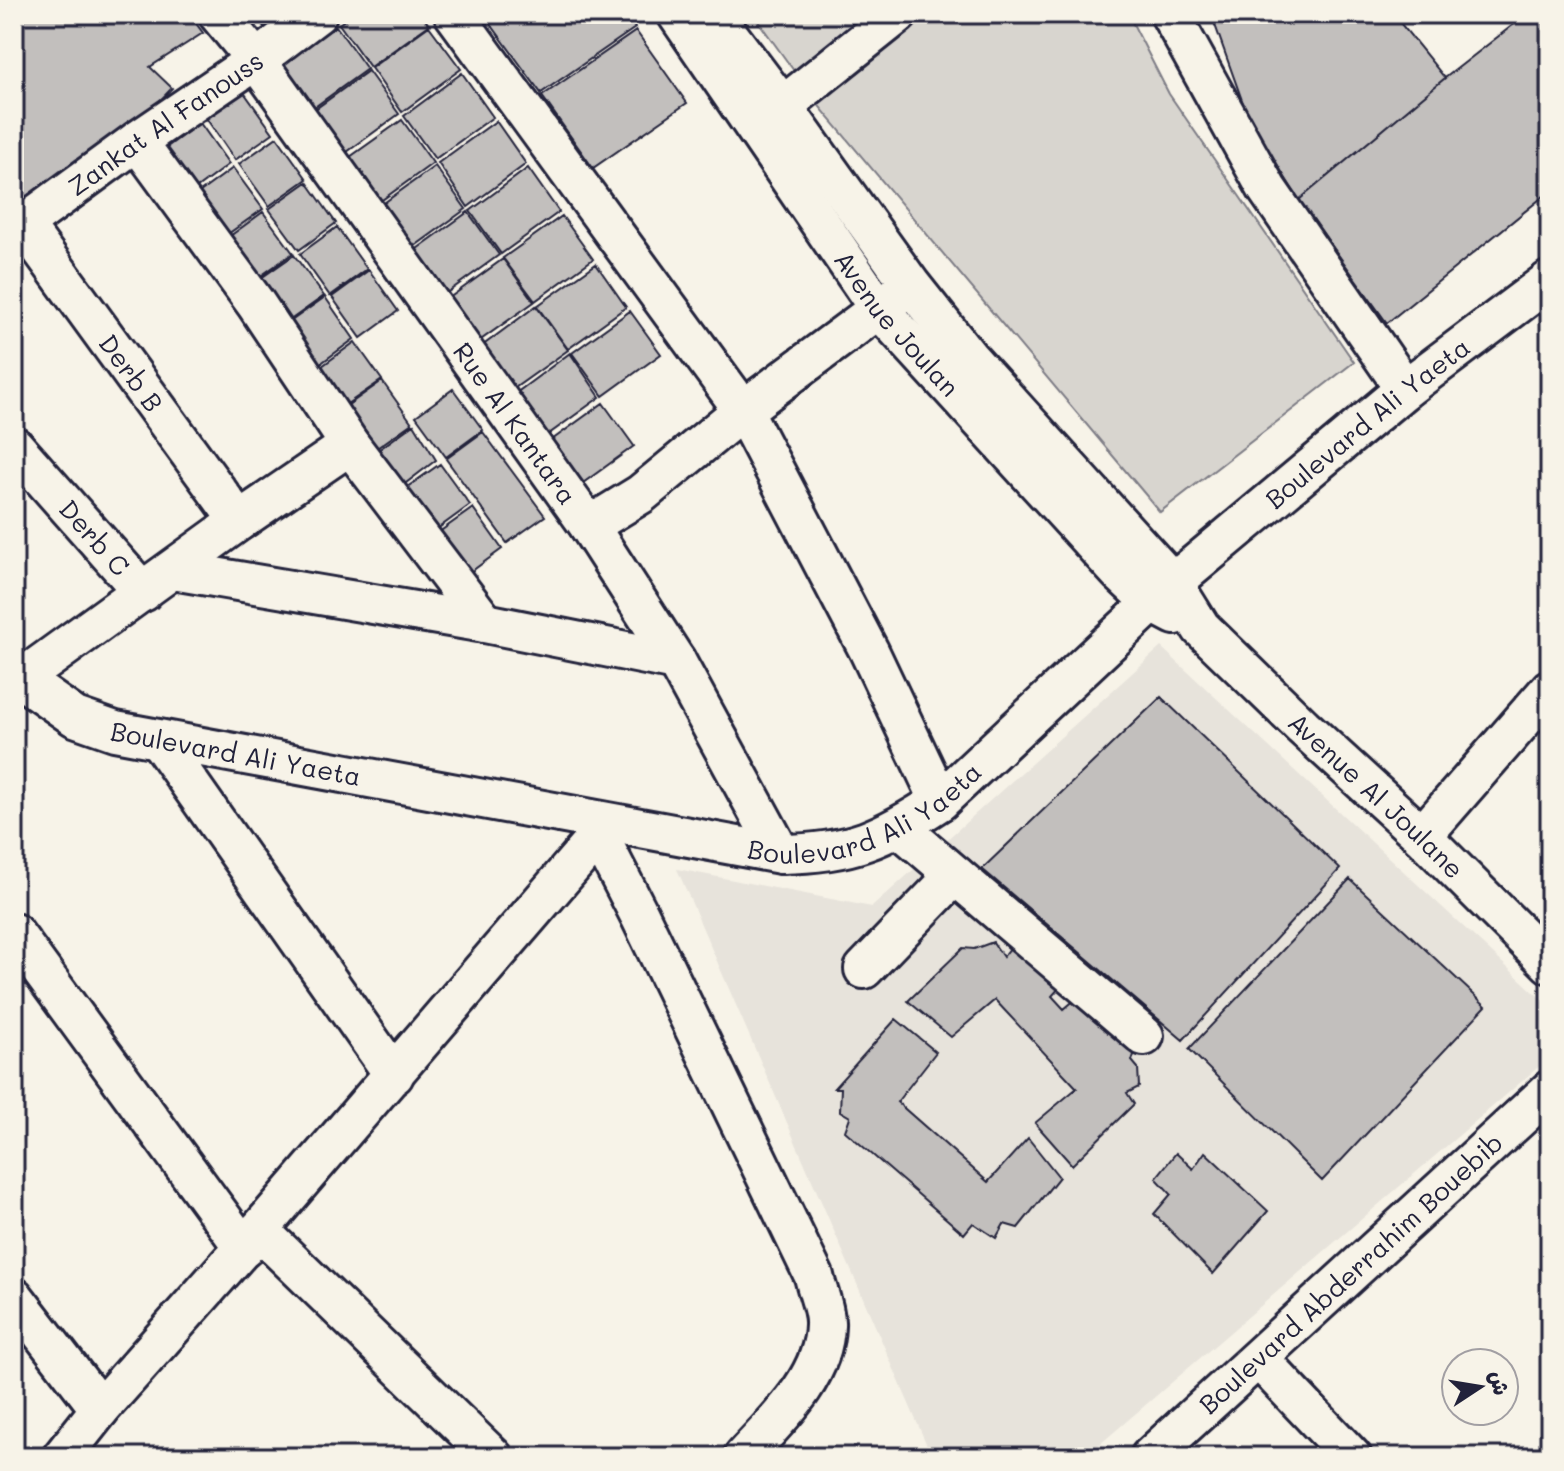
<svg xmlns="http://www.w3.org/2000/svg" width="1564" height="1471" font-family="Mali,'Playpen Sans Arabic',sans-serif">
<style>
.built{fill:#e7e3db}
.green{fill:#d8d5cf;stroke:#7d7c85;stroke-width:2}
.building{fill:#c2bfbd;stroke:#22223b;stroke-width:2}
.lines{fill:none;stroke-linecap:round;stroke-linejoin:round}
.minor-casing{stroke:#22223b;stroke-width:44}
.minor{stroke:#f7f3e8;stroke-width:38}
.labels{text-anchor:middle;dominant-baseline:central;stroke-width:8;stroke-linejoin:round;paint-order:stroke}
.street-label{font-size:26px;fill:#22223b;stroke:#f7f3e8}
</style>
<rect width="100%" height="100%" fill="#f7f3e8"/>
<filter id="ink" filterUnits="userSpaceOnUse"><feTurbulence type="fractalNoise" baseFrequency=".0125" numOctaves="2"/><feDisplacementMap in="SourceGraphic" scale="16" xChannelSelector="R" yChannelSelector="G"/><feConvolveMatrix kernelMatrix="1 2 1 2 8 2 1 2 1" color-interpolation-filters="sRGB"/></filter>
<g filter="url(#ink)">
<path class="built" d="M1161,647L1550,1007V1057L1085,1457H932L677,869L872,907Z"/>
<path class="green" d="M753,14H1128L1169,94L1354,362L1160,512L820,107Z"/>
<path class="building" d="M28,14H189L203,33L150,67L172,88L98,165L14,223V27Z
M254,14H301L272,37Z
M353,14H421L429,25L370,67L339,24Z
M502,14H625L635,28L541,93L490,23Z
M1224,14H1393L1445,78L1299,200L1248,117L1214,22Z
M1527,14H1540L1550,29V191L1387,323L1299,200L1445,78Z
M336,26L367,69L309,111L278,68Z
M429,26L461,69L402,112L371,68Z
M636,31L687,103L593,168L542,96Z
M368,71L399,114L340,157L310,113Z
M462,73L493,117L435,159L404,116Z
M243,91L273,133L235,160L206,118Z
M402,120L433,163L375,205L343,162Z
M496,121L526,164L468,207L438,163Z
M200,123L229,164L193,191L163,150Z
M277,137L307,179L269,206L239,164Z
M435,166L466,209L408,251L377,208Z
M233,168L263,209L225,236L196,195Z
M528,168L559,212L501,254L470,211Z
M307,182L336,223L299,250L269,209Z
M263,212L293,253L255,280L226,239Z
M468,212L499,255L441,297L410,254Z
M562,216L593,259L535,301L503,258Z
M337,227L367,269L330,296L300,254Z
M294,255L324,296L286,323L257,281Z
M503,259L534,302L475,344L445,301Z
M596,264L626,307L568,349L537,306Z
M369,270L398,311L361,338L332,297Z
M325,297L354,339L317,366L287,324Z
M536,306L568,350L509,392L478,349Z
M630,311L661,354L603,396L572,353Z
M355,342L382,380L344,406L318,369Z
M570,353L600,397L542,439L512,396Z
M382,381L412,423L374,450L344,408Z
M453,389L483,430L446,457L416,416Z
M603,403L634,446L576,488L545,445Z
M414,424L436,460L402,486L377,451Z
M483,432L545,516L507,543L446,459Z
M440,464L470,505L433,532L403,490Z
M473,508L502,549L465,576L435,535Z
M1161,697L1340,869L1183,1040L982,869Z
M1350,879L1486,1006L1322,1181L1189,1049Z
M993,942L1003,957L1015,942L1061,986L1052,996L1064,1009L1077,998L1135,1052L1132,1061L1138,1068L1139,1087L1127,1093L1134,1104L1072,1165L1035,1123L1077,1088L995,1000L951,1037L908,1001L963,948L974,949Z
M896,1019L936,1052L897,1102L988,1182L1028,1138L1059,1177L1018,1228L1004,1224L996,1238L973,1223L964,1234L845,1131L850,1117L840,1111L841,1088H834Z
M1205,1152L1268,1211L1213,1274L1154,1214L1171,1194L1156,1178L1176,1153L1193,1169Z"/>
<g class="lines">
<defs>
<g id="minor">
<path id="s1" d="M218,14L256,60L589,526L676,661L781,854"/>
<path d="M454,14L743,410L869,651L940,801"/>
<path id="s2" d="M677,14L879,309L1119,572L1152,603L1175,615"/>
<path id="s3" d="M713,14L784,108L911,285L969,358L1173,583L1201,628L1303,727L1422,836L1550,964"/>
<path d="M1170,14L1267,189L1405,389"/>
<path d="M764,121L898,14"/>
<path d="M137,141L256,304L350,445L485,623"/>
<path id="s4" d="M23,224L239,521"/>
<path id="s5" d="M14,231L137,141L256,60L317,14"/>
<path id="s6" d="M14,446L143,592"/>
<path d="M589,526L641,494L743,410L900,293"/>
<path d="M173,570L485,623L676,661"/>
<path id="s7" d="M14,671L21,679L75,717L115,731L781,854C852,853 882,839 940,801L1173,583L1405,389L1550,280"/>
<path d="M14,684L239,521L350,445"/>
<path d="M159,740L394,1075"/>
<path d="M900,828L1144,1036"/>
<path d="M599,836L640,916L814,1276C817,1291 826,1310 825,1325C824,1378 776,1421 743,1457"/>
<path d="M1422,836L1550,689"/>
<path d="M14,933L244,1248"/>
<path d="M864,969L955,875"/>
<path d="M259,1230L493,1457"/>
<path d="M14,1297L100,1409"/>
<path d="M1259,1359L1352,1457"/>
<path d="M62,1457L100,1409L259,1230L609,823"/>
<path id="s8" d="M1150,1457L1550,1090"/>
</g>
</defs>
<use href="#minor" class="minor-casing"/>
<use href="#minor" class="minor"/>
</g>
</g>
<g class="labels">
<g class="street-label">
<text stroke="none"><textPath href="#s5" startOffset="186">Zankat Al Fanouss</textPath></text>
<text stroke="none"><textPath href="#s2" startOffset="380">Avenue Joulan</textPath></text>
<text stroke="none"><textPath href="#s4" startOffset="184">Derb B</textPath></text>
<text stroke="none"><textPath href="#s7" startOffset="1538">Boulevard Ali Yaeta</textPath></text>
<text stroke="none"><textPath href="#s1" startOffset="506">Rue Al Kantara</textPath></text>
<text stroke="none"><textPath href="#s6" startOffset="122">Derb C</textPath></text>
<text stroke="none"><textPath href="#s7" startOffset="242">Boulevard Ali Yaeta</textPath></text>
<text stroke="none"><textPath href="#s3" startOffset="1028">Avenue Al Joulane</textPath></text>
<text stroke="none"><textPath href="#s7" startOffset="890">Boulevard Ali Yaeta</textPath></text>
<text stroke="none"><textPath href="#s8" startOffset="272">Boulevard Abderrahim Bouebib</textPath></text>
</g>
</g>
<rect width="1564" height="1471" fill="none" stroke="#f7f3e8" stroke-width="48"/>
<rect x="24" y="24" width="1516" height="1423" fill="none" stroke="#22223b" stroke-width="3" filter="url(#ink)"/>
<g transform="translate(1480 1387) rotate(78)"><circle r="38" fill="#f7f3e8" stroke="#a29fa3" stroke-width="2"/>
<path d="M0-6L14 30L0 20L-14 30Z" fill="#22223b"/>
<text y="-12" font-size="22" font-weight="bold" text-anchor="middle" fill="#22223b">ش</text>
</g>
</svg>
